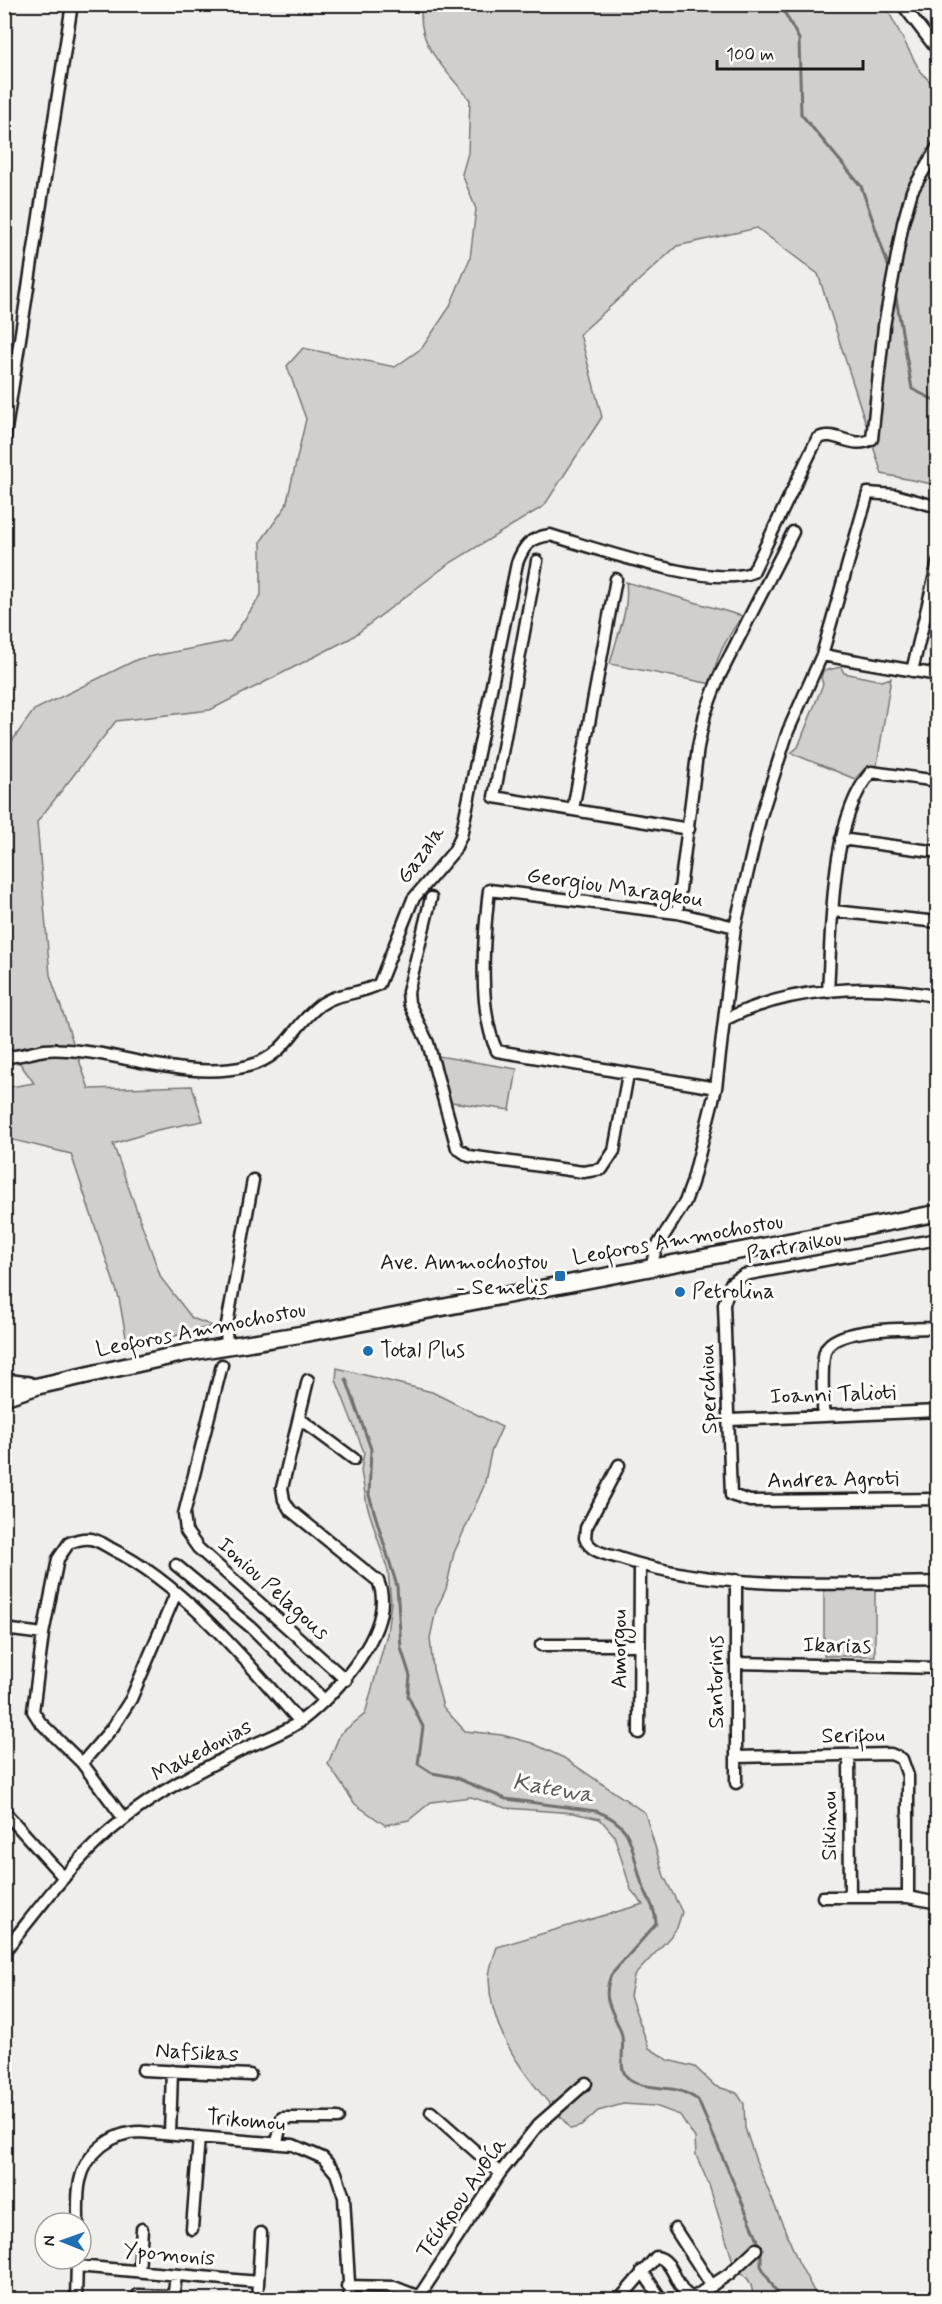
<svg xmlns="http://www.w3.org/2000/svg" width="942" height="2304" font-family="Mynerve,sans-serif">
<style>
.green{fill:#d0cfcc;stroke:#767674;stroke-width:1.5}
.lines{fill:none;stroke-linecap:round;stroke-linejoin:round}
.stream{stroke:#706f6d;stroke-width:3}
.minor-casing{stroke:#1c1c1c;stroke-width:15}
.secondary-casing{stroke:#1c1c1c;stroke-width:20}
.minor{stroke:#fdfcf7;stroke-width:10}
.secondary{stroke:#fdfcf7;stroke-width:15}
.poi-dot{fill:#1f6fb2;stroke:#fdfcf7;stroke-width:2}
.labels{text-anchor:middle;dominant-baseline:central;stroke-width:6;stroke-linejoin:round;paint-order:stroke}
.street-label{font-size:22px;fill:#1c1c1c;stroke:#fdfcf7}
.poi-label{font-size:22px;fill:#1c1c1c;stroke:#fdfcf7;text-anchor:start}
.water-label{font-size:24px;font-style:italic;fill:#5b5b59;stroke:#fdfcf7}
</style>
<rect width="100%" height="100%" fill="#f0eeea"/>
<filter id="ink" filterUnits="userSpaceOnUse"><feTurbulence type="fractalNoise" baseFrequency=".0167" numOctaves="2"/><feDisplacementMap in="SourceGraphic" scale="12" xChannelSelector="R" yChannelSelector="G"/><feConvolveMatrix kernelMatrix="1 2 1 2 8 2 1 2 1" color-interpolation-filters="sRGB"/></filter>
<g filter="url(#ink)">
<path class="green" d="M422,5H885L920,71L937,89V485L882,474L818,274L757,228L677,246L580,334L602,417L544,506L447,565L351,638L210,710L116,721L37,822L50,975L89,1089L192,1086L203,1121L157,1130L113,1144L161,1278L192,1318L213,1326L128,1348L119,1298L71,1154L5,1138V1088L34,1083L5,1043V751L34,710L138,659L230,641L261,595V541L286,506L306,419L287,366L303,348L395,367L422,348L449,308L470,258L476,209L462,174L468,153L470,100C446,69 415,45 422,5Z
M626,582L742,616C727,639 715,656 712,684L610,664C616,636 630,612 626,582Z
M841,667L844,673L882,681L891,678L877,765L865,768L855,779L791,753L798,747L823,684L821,678L823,671Z
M438,1056L517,1069L510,1110L451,1102Z
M337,1368L432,1392L502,1427L491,1452L484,1486L454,1553L446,1589L436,1610L430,1638L433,1669L443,1707L465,1731L502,1735L532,1743L564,1758L645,1813L664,1876L682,1912L677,1928L670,1937L634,1976L630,1996L649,2048L668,2060L695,2067L715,2086L737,2093L744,2104L745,2128L756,2161L798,2261L818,2299H753C753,2284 748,2276 735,2268L709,2185L696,2155L695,2138L680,2115L655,2106L623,2104L598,2111L581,2126L571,2129C534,2085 490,2040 489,1978C489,1968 494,1956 497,1947L643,1904L631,1890L614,1835L600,1819L573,1813L506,1808L471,1797L431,1802L409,1820L385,1825L355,1804L328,1764L340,1734L365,1714L387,1634L391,1602L388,1571L367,1505L361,1471L364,1452L336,1380Z
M824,1590H875V1656H824Z"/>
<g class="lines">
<path class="stream" d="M780,4L799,39L801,114L861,186L888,265
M895,292L912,389L938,402
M346,1379L371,1449L369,1495L397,1586L401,1648L410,1676L408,1696L423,1727L418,1764L432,1773L454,1777L506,1799L596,1811C635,1825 630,1847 641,1881C646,1896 656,1908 656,1924L611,1975C601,2001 613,2010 621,2032C625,2044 620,2058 623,2070C629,2090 662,2086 677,2090C685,2092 692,2096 698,2100L756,2235L761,2251V2266L781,2300"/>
<defs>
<path id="minor" d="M902,4L938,51
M4,442L72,4
M537,561L494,797L689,829
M822,655L938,675
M912,671L938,562
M573,809L616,579
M841,839L938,852
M431,898L408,992L409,1003L428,1043L457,1148L469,1156L583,1172L602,1169L614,1151L628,1074
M833,911L938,922
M677,913L698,747L705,714L718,679L793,532
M828,992C832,929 829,822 871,772L938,781
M726,1019C788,988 870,982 938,997
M4,1057C19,1057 31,1052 45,1050C59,1048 80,1051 95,1053C144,1061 198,1079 248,1066C287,1056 292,1026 320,1005C337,992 360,995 379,984L413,899L454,851L461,836L517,563C524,545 530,538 550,535C595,548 713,590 753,572L817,439C834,428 852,451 872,439L884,326L903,223L912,191L938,146
M716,1088L497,1051C477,1010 484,934 489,890L677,913L735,927
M938,1239L744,1275L731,1283L724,1304L731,1495L750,1501L938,1499
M651,1268L656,1248L685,1202L692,1183L716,1088L735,927L760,819L788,731L822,655L868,493L895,495L938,507
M227,1346L226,1330L253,1180
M222,1365L184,1514L186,1531L198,1548L346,1680
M823,1415C824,1398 820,1363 826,1349C837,1326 913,1329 938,1328
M300,1419L354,1459
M730,1420L938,1411
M619,1465L586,1528L585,1538C590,1552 606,1554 619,1558C718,1591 834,1584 938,1582
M936,1499L938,1544
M176,1565L252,1628L324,1700
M736,1580V1783
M4,1629L43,1634
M541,1645H639
M736,1663L938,1668
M639,1733L640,1565
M849,1755L850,1897
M736,1757L891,1754L902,1759L908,1776V1897
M82,1763L113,1727L131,1699L176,1593
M4,1811L64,1878
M124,1819L82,1763L40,1722L33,1711L43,1634L58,1559L69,1543C76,1540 84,1538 91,1539C98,1540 105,1545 112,1549C183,1584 248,1663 300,1722
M823,1897H908L938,1903
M4,1952C41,1906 76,1856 123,1820C159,1791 200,1770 241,1750C260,1741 285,1733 302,1720C336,1694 398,1627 378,1581L290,1510L284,1500L282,1488L308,1380
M143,2070L250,2075
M431,2112L500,2173
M170,2134L172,2071
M277,2143L282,2118H338
M78,2223C78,2209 77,2194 80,2181C86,2153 112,2132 140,2132L293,2145L323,2158L336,2173L344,2197L350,2300
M192,2229L199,2137
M675,2229L712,2286
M77,2266L258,2282
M139,2271L142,2229
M642,2271L662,2300
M347,2286L394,2287L427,2300
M138,2295L170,2296L174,2292L176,2275
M420,2295L500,2173L538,2125L586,2083
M76,2300L77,2261
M257,2300L261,2233
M619,2300L656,2257C676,2259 676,2296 694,2297L729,2274L756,2249"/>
<path id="secondary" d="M4,1382L29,1385
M4,1397L38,1386L185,1353L303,1334L938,1213"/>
</defs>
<use href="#minor" class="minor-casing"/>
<use href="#secondary" class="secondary-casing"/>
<use href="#minor" class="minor"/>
<use href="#secondary" class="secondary"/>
</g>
</g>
<g class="poi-dot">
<rect x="554" y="1270" width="12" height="12" rx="3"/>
<circle cx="680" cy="1292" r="6"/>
<circle cx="368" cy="1351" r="6"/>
</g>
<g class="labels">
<g class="street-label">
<text transform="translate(421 855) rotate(-54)">Gazala</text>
<text transform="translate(615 888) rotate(8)">Georgiou Maragkou</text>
<text transform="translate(678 1240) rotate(-10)">Leoforos Ammochostou</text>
<text transform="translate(794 1247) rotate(-11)">Partraikou</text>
<text transform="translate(201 1330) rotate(-11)">Leoforos Ammochostou</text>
<text transform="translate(709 1389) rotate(-92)">Sperchiou</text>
<text transform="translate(833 1395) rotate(-2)">Ioanni Talioti</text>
<text transform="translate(833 1480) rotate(-1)">Andrea Agroti</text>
<text transform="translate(273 1589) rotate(42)">Ioniou Pelagous</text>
<text transform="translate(837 1646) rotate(1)">Ikarias</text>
<text transform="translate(620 1649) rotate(-90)">Amorgou</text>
<text transform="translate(717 1682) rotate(-90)">Santorinis</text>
<text transform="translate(853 1736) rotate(-1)">Serifou</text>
<text transform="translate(202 1751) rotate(-28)">Makedonias</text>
<text transform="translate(830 1826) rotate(-90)">Sikinou</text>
<text transform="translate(197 2053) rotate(3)">Nafsikas</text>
<text transform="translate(246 2121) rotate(5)">Trikomou</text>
<text transform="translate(462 2198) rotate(-55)">Τεύκρου Ανθία</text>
<text transform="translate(169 2255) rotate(5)">Ypomonis</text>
</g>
<g class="poi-label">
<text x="548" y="1263" text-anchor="end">Ave. Ammochostou<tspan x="548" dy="25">- Semelis</tspan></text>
<text x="692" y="1292">Petrolina</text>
<text x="380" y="1351">Total Plus</text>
</g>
<g class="water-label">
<text transform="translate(553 1789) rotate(10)">Katewa</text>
</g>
</g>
<rect width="942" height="2304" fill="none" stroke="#fdfcf7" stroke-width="24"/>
<rect x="12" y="12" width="918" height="2280" fill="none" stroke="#1c1c1c" stroke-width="2" filter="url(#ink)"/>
<g transform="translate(63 2241) rotate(271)"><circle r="28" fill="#fdfcf7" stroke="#a3a29f" stroke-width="1.5"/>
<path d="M0-4.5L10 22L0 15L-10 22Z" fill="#1f6fb2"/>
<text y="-9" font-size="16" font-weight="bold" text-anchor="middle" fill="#1c1c1c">N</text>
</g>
<path d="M717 60v9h146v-9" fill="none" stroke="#1c1c1c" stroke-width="3"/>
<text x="726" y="60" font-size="18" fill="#1c1c1c" stroke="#fdfcf7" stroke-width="4.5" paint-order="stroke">100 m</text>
</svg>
